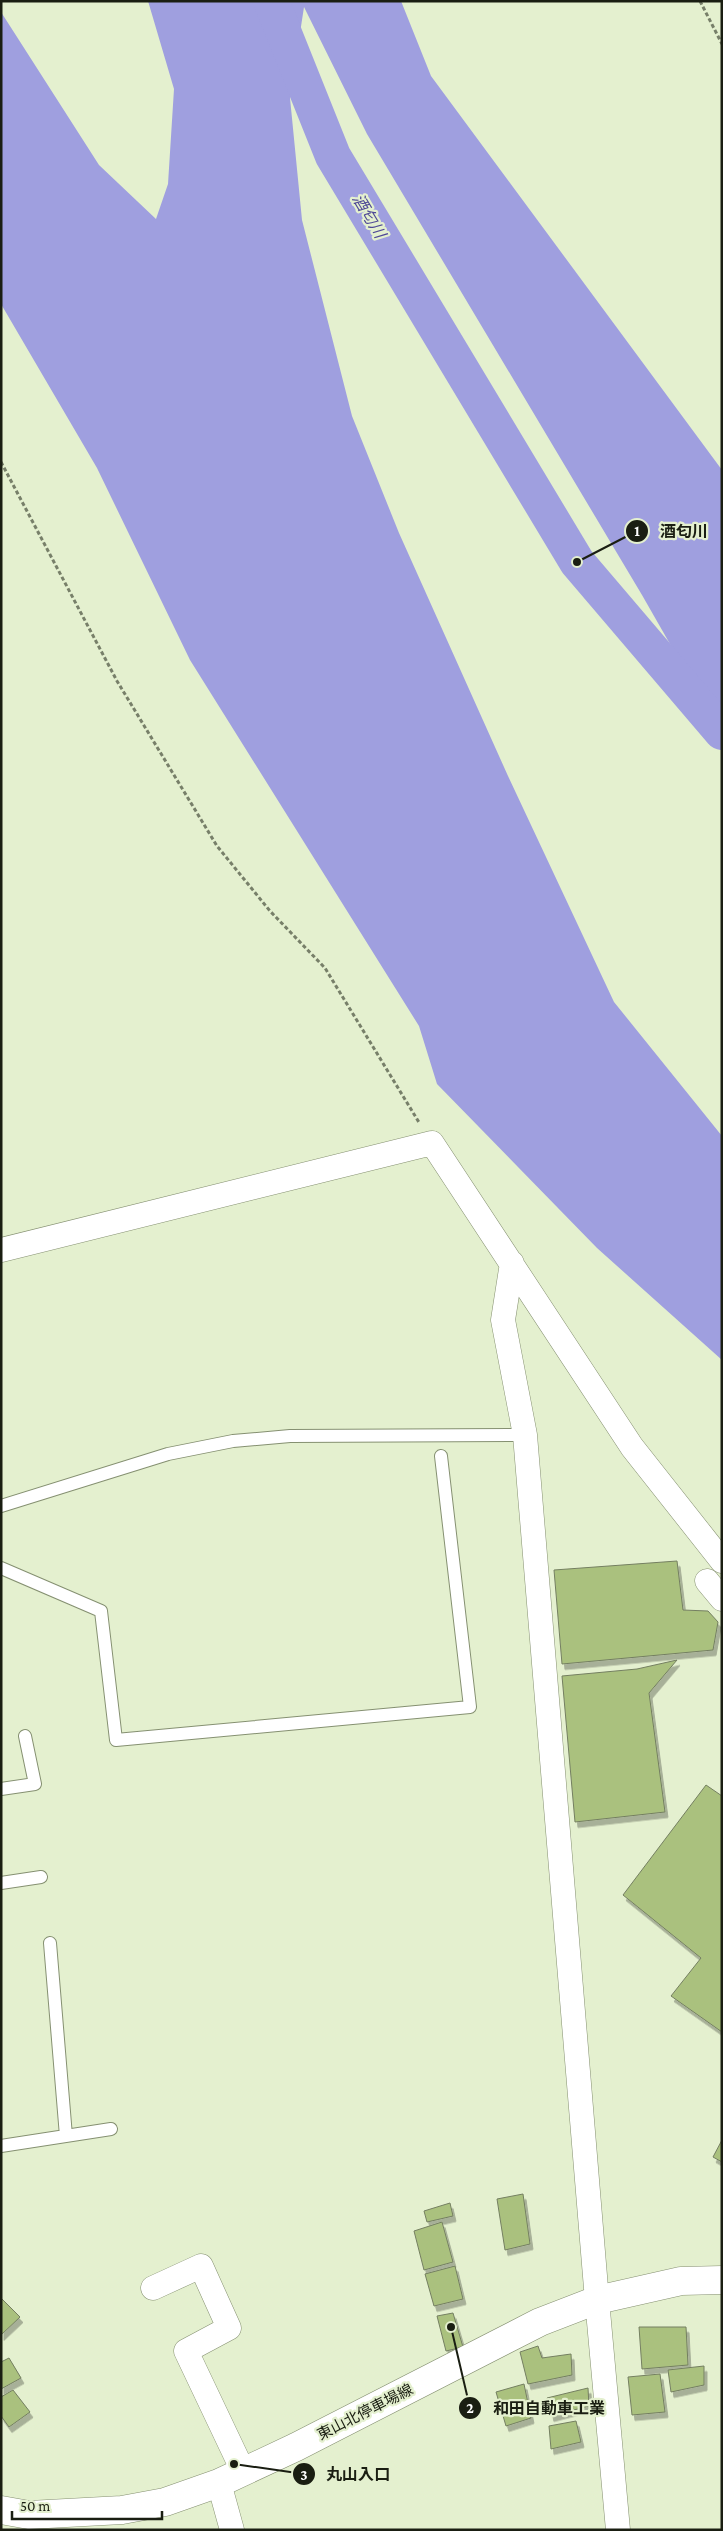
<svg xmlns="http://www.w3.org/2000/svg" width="723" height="2531" font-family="'Crimson Pro','Noto Sans JP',serif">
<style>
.water{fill:#9f9fdf}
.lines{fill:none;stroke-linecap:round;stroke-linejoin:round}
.river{stroke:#9f9fdf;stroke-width:36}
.building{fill:#aac17e;stroke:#747f61;filter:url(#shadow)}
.service-casing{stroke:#859071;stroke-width:14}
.minor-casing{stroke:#859071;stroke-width:25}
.secondary-casing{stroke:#859071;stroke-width:29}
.path{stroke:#777f69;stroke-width:3;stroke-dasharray:4 2.5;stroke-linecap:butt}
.service{stroke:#fff;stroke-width:12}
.minor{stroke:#fff;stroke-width:24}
.secondary{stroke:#fff;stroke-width:28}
.labels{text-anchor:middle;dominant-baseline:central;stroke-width:4.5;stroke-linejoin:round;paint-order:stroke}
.street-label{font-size:15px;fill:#1a1e12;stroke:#e4f0cf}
.water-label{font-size:16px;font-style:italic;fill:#4f4996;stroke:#e4f0cf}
.leader{fill:none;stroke:#1a1e12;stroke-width:2}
.callout-dot{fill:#1a1e12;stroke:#e4f0cf;stroke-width:2}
.mark-label{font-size:15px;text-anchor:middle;font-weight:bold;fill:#fff}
.callout-label{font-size:16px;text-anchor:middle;font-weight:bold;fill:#1a1e12;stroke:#e4f0cf;stroke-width:4.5;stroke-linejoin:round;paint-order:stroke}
</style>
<defs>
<filter id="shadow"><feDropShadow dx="3" dy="5.5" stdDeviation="0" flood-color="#0004"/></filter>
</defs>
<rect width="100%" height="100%" fill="#e4f0cf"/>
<path class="water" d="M148,1H401L431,76L722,470V735L642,595L367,134L304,7L290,98L302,220L352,416L399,533L508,776L614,1002L722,1136V1360L597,1248L437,1084L419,1026L190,660L97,468L1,304V12L99,165L156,219L168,184L174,89Z"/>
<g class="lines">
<path class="river" d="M271,1L333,156L577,562L722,732"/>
</g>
<path class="building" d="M677,1561L683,1610L708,1611L718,1622L713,1650L562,1664L554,1570Z
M677,1660L649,1693L665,1812L575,1822L562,1676L637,1669Z
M706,1785L722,1796V2032L671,1996L701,1958L623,1895Z
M722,2140V2162L713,2157Z
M523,2194L530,2244L505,2250L497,2199Z
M450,2203L453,2216L427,2222L424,2211Z
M442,2222L453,2262L424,2270L414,2231Z
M455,2266L463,2299L434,2306L425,2274Z
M1,2298L20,2317L1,2335Z
M453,2313L463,2347L446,2351L437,2316Z
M639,2327H686L688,2365L642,2369Z
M538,2346L542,2358L571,2354L572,2375L528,2384L520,2352Z
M9,2358L21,2378L1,2389V2362Z
M704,2366V2385L671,2392L668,2370Z
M660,2374L665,2412L632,2415L628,2377Z
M524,2384L531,2418L506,2426L496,2392Z
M588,2388L589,2406L551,2416L547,2398Z
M13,2390L30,2412L9,2427L1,2416V2397Z
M576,2421L581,2442L551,2449L549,2426Z"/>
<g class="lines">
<defs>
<path id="service" d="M1,1506L168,1454L233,1441L290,1436L525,1435
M1,1568L101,1611L116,1740L470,1707L441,1456
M1,1789L35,1784L25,1736
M1,1883L41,1877
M50,1943L66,2136
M1,2146L111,2129"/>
<path id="minor" d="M1,1250L432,1143L632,1447L722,1561
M512,1263L503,1320L525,1435L597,2300L618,2530
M707,1581L722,1599
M153,2288L201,2266L229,2328L186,2351L243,2471
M219,2483L232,2530"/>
<path id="secondary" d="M1,2510L29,2515L122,2510L165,2502L219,2483L296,2447L540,2322L597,2300L681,2281L722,2280"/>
</defs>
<use href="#service" class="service-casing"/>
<use href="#minor" class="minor-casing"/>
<use href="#secondary" class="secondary-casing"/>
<path class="path" d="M700,1L722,44
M1,462L117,681L217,846L270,911L325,968L420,1124"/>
<use href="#service" class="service"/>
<use href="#minor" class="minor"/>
<use href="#secondary" class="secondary"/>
</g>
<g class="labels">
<g class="street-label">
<text transform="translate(365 2412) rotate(-27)">東山北停車場線</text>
</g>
<g class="water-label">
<text transform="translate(369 216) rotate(59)">酒匂川</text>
</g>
</g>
<path class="leader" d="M577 562L637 531M451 2327L470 2408M234 2464L304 2474"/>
<g class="callout-dot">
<circle cx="577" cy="562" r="5"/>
<circle cx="451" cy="2327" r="5"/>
<circle cx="234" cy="2464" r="5"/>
<circle cx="637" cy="531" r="12"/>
<circle cx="470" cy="2408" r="12"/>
<circle cx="304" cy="2474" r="12"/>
</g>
<g class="mark-label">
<text x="637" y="536">1</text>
<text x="470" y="2413">2</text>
<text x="304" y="2480">3</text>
</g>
<g class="callout-label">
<text x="684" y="537">酒匂川</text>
<text x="549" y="2414">和田自動車工業</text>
<text x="358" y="2480">丸山入口</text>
</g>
<rect width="723" height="2531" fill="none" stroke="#1a1e12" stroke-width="5"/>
<path d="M12 2511v8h150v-8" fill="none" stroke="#1a1e12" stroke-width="2.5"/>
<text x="20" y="2511" font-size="15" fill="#1a1e12" stroke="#e4f0cf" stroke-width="4" paint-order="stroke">50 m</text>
</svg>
